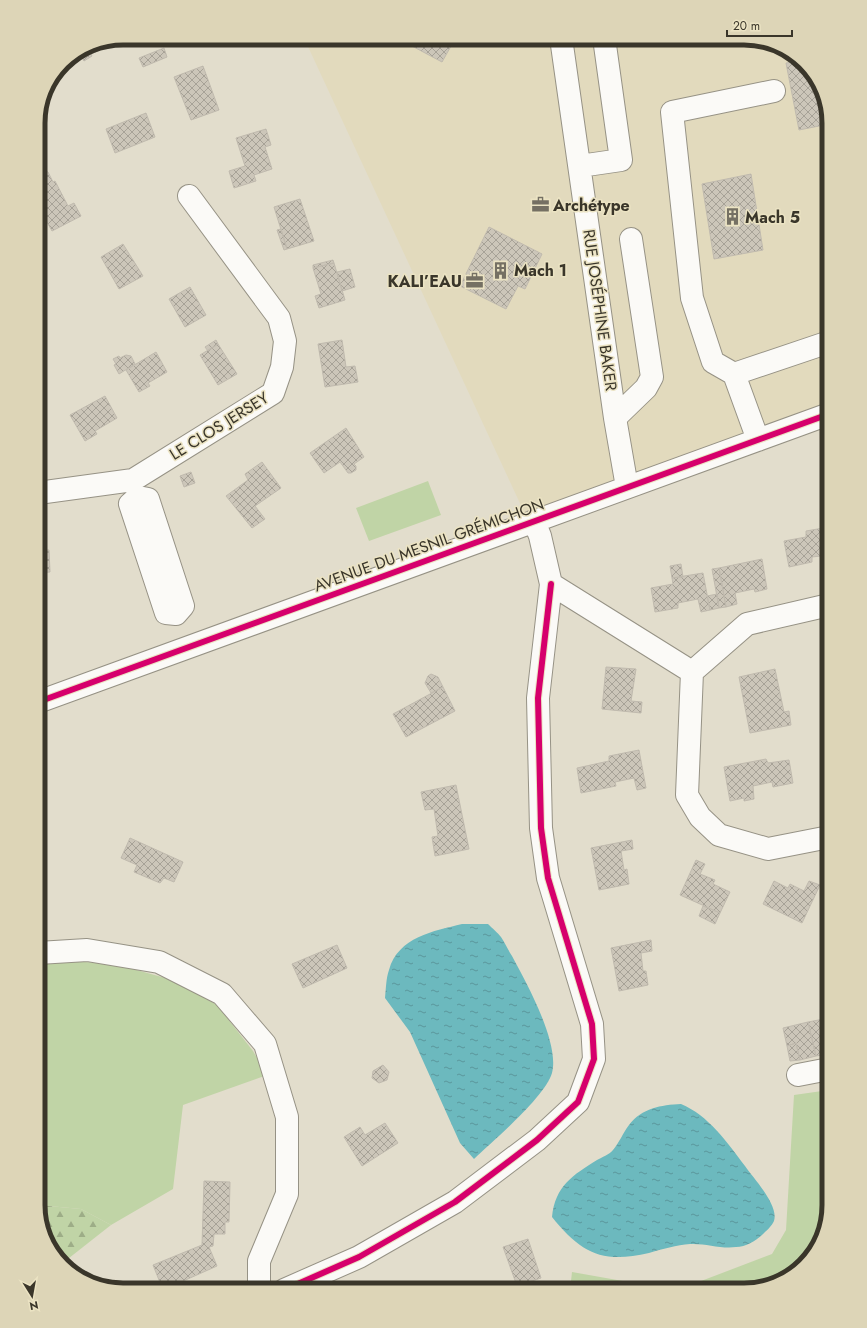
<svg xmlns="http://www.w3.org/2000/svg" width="867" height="1328" font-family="Jost,sans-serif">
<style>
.built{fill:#e2dabd}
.grass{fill:#c0d4a6}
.forest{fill:url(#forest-firs)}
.water{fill:url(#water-ripples)}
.building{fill:url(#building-cross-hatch);stroke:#c0baae}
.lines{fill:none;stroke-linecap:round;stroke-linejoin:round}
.minor-casing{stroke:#969285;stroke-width:24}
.minor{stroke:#fbfaf7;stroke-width:22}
.cycleway-casing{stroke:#ebe3c3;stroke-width:8}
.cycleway{stroke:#d6006c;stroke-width:6}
.labels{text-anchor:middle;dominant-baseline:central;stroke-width:3;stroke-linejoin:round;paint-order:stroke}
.poi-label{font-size:16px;font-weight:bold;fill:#3a362a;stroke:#ebe3c3;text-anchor:start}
.street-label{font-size:16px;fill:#3a362a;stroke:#ebe3c3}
.rim{fill:none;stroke:#3a362a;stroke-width:5}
</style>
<defs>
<pattern id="forest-firs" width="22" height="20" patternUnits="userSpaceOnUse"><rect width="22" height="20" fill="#c0d4a6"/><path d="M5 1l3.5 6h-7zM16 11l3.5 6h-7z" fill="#9dad87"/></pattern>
<pattern id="water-ripples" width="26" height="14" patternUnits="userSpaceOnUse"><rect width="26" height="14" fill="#6cb9be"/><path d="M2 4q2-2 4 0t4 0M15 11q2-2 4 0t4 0" fill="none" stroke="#5a979b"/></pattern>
<pattern id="building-cross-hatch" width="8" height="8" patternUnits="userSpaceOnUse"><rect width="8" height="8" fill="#ccc6b9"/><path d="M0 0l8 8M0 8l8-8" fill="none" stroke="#a7a297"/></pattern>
</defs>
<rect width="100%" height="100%" fill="#e2ddcc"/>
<path class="built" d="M304,38H750L792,52L820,85L829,123V423L531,527Z"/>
<path class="grass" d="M428,481L441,515L369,541L356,508Z
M53,960L115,964L176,981L217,1005L253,1051L267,1075L183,1105L173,1189L111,1225L81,1209L38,1205V963Z
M829,1090V1197L811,1255L782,1281L744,1290H570L572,1272L662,1288L688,1286L772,1254L786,1230L794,1095Z"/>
<path class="forest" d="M38,1205L81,1209L111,1225L64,1262L47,1243Z"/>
<path class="water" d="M462,924H488C492,928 498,933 501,937C505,943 508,950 512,956C526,982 560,1043 552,1073C545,1097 494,1140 474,1159L460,1143L410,1032L385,998C386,989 386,978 389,970C398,937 434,931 462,924Z
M681,1104C708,1115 728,1143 745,1166C754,1179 779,1205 774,1221C772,1226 766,1231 762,1235C755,1241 746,1247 736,1247C720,1249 705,1243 690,1244C677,1245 662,1249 649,1253C602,1264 581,1253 552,1217C555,1186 573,1175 597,1160C602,1157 609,1155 613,1150C619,1143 623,1133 629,1125C642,1108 661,1105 681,1104Z"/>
<path class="building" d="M397,38H465L463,42L455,39L442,62Z
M114,40L115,43L91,54L92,56L84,61L79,52L90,44Z
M164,48L167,57L143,67L139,58Z
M799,61L820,85L829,124L799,130L786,63Z
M203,66L219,110L191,120L174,77Z
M146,113L155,137L115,153L106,129Z
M266,129L271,145L265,147L272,169L254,175L256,181L234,188L229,171L245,166L236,138Z
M45,171L48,172L53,182L55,181L68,206L74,203L81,216L52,231L38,206V175Z
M751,174L763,250L714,259L702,184Z
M300,199L314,241L287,249L274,207Z
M489,227L542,254L525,289L518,286L506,309L460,286Z
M281,229L287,249L284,250L277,230Z
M123,244L143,276L119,289L101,257Z
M333,260L334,263L313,268V265Z
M334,263L345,300L319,308L315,296L321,294L313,268Z
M350,269L355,287L342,291L337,272Z
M190,287L206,315L185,327L169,299Z
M216,340L218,344L208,351L205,347Z
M342,340L346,367L355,366L358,382L325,387L318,344Z
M218,344L237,374L218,385L200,355Z
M156,352L167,372L148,383L150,386L139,392L126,370Z
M126,355L131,356L135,364L119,374L114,365L116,364L113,359L119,356L120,358Z
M105,396L117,418L95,431L97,434L85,441L70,415Z
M38,412L46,426L38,430Z
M346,428L364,457L354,464L356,466V470L351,473H348L340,462L324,473L310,453Z
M262,462L281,488L255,506L265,519L252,528L226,496L248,480L245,474Z
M191,472L195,483L184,487L180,476Z
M829,527V555L812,557V562L789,567L784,541L806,537V531Z
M38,550H49L50,572L38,573Z
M762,559L767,589L755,592L754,589L735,593L737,604L726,607L719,568Z
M681,564L683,577L672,578L670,566Z
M719,568L726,607L719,608L712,569Z
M703,573L710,610L701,612L698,599L678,603V608L655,612L651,588L673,584L672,578Z
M717,594L719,608L710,610L707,596Z
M606,667L636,669L631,701L642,702L641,713L602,709Z
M775,669L784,712L789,711L791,725L750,733L739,677Z
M431,674L438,677L443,687L431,693L425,683L428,676Z
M443,687L455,711L406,737L393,714Z
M639,750L646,788L637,790L634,778L615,782L616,786L581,793L577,768L609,761V756Z
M766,759L768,763L789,760L793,783L773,787L772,782L753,786L754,799L744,801V798L730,801L724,767Z
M456,785L469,849L435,856L432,837L438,836L434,809L425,810L421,792Z
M130,838L183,862L174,882L164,878L160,883L134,872L137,865L121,858Z
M632,840L633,849L621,851L624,870L627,869L629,884L599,890L591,848Z
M696,860L705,864L700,874L715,880L713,884L730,892L720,913L680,895Z
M774,881L788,888L790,884L804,891L809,881L820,885L802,923L763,904Z
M703,906L720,913L715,924L699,916Z
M651,940L652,951L641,953L643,971H646L648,985L619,991L611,948Z
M337,945L347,968L303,988L292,964Z
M829,1018V1054L816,1056L808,1022Z
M808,1022L816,1056L800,1060L796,1043L787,1046L783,1028Z
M796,1043L800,1060L790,1061L787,1046Z
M383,1065L389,1072L387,1080L379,1083L372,1078L373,1071Z
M385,1123L398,1143L362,1166L344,1137L360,1127L365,1135Z
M204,1181L230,1182L229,1222H225V1234H214L213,1246L209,1247L217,1266L163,1290L153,1265L202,1245Z
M528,1239L541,1278L517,1286L503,1247Z"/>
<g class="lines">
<defs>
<path id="minor" d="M561,38L615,418L627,487
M580,166L621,160L604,38
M734,374L713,362L692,298L672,112L774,91
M615,418L646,388L652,377L631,239
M758,440L734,374L829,342
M38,493L133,480L273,393L282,367L285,341L279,318L189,196
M138,497L148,499L183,606L176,614L166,613L130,504Z
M534,521L540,536L551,584L692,672
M38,702L829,414
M829,837L768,849L719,835L700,817L687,795L692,672L747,624L829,605
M38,953L87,950L159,962L222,994L265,1044L287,1117V1194L259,1261V1290
M798,1075L829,1069
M284,1290L359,1257L455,1202L537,1140L578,1102L594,1059L592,1024L548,878L541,828L538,698L551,584"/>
</defs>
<use href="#minor" class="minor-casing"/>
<use href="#minor" class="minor"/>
<defs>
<path id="cycleway" d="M38,702L829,414
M284,1290L359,1257L455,1202L537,1140L578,1102L594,1059L592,1024L548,878L541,828L538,698L551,584"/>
</defs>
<use href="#cycleway" class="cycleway-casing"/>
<use href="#cycleway" class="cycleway"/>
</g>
<defs>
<symbol id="office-bare" viewBox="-9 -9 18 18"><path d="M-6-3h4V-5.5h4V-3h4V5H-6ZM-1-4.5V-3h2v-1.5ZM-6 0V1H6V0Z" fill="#757063" stroke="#ebe3c3" stroke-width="2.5" paint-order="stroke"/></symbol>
<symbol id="building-bare" viewBox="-9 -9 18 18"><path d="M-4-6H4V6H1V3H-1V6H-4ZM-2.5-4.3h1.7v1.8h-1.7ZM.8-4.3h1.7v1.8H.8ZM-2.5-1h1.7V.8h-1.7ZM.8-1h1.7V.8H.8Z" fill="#757063" stroke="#ebe3c3" stroke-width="2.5" paint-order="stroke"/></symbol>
</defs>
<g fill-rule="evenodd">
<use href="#office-bare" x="528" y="192" width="25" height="25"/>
<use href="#building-bare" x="720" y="204" width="25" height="25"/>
<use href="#building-bare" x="488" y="258" width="25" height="25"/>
<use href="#office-bare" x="462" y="268" width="25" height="25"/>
</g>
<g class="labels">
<g class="poi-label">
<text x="553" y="205">Archétype</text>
<text x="745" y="217">Mach 5</text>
<text x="514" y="270">Mach 1</text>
<text x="462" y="281" text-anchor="end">KALI’EAU</text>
</g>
<g class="street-label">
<text transform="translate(600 310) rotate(82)">RUE JOSÉPHINE BAKER</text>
<text transform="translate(219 426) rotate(-32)">LE CLOS JERSEY</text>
<text transform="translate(429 545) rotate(-20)">AVENUE DU MESNIL GRÉMICHON</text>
</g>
</g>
<path d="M0 0H867V1328H0ZM123 45H744A78 78 0 0 1 822 123V1205A78 78 0 0 1 744 1283H123A78 78 0 0 1 45 1205V123A78 78 0 0 1 123 45Z" fill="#ddd5b7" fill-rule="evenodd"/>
<path class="rim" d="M123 45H744A78 78 0 0 1 822 123V1205A78 78 0 0 1 744 1283H123A78 78 0 0 1 45 1205V123A78 78 0 0 1 123 45Z"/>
<g transform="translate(32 1296) rotate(169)" stroke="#ebe3c3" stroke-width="3" paint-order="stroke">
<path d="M0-3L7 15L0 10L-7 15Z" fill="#3a362a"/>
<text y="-6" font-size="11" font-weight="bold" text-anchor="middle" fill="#3a362a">N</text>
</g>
<path d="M727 30v6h65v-6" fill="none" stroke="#3a362a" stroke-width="2"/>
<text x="733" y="30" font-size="12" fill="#3a362a" stroke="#ebe3c3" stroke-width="3" paint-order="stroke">20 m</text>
</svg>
